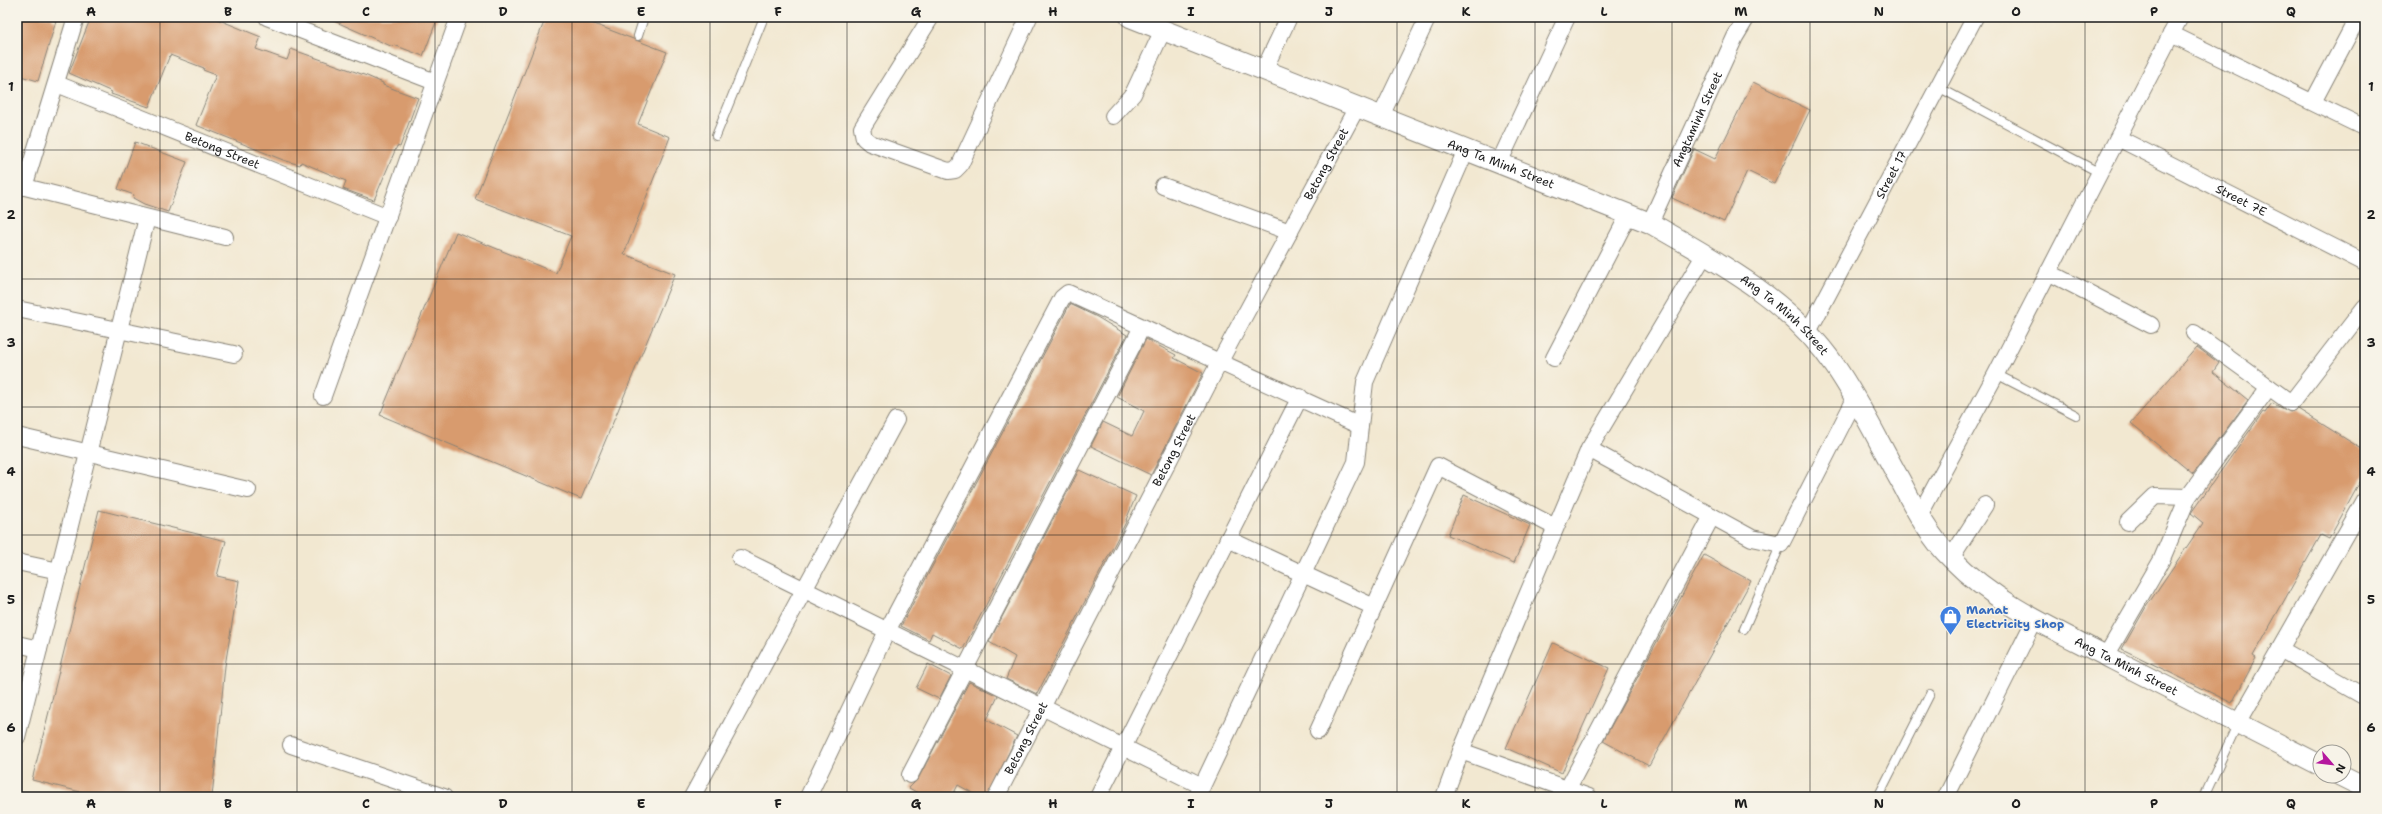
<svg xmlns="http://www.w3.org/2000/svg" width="2382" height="814" font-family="'Shantell Sans',sans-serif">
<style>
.building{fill:#d89b6e}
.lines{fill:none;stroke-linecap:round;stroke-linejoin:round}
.service-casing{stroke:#878276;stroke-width:10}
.minor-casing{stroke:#878276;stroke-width:18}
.tertiary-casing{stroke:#878276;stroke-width:22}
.service{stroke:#fff;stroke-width:8}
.minor{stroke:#fff;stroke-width:16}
.tertiary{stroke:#fff;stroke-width:20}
.grid{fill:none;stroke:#1c1c1c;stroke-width:1;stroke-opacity:0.55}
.labels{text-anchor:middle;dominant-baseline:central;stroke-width:3;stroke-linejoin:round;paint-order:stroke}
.street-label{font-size:12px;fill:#1c1c1c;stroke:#f7f3e8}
.shop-label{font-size:12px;font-weight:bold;fill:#366cbe;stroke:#f7f3e8;text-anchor:start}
.neatline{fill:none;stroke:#1c1c1c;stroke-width:1.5}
.grid-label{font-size:13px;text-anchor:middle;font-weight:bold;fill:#1c1c1c}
</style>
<rect width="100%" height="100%" fill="#f7f3e8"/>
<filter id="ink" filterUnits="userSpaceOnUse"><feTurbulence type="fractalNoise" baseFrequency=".025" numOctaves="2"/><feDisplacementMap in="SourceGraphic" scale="8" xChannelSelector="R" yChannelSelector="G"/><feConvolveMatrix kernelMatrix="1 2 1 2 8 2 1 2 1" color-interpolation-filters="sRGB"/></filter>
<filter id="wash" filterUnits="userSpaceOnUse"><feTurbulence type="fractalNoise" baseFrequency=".012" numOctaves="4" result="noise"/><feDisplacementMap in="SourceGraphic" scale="16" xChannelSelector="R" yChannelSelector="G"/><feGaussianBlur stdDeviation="0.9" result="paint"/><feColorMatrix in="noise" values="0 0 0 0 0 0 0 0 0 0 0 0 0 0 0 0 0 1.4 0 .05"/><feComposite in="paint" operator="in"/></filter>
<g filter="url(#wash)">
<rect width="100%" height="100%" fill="#f2e8d1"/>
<g id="blocks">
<path class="building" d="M17,17H53L52,19L56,21L38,81L17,75Z
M91,17H212L261,37L256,49L287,60L291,49L367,76L383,83V85L418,98L400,147L397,146L374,200L343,189L346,181L301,162L300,165L283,160L196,125L216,75L203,70L204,68L170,55L149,107L111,94L112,92L69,73Z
M325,17H438L423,56L394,45L393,47Z
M546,17H576L667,52L638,124L670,137L624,254L675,274L581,499L380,415L456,232L556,273L571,236L475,199Z
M1753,82L1810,110L1774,184L1747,171L1724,222L1672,198L1694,149L1715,159Z
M135,142L187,162L168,212L144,204L133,198L134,195L118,189Z
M1070,304L1097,317L1127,335L963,649L932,633L929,640L901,626Z
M1146,339L1176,355L1174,358L1203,373L1151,475L1091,446L1103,422L1132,436L1144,411L1117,397Z
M2197,347L2219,363L2213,372L2248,400L2193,474L2131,423Z
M2272,403L2290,412L2298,409L2365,451V473L2329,539L2321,535L2253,656L2256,658L2232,703L2122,649L2146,607L2203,523L2191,513L2193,510L2263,412L2265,413Z
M1079,470L1136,496L1126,520H1127L1037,694L1006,679L1015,657L989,642Z
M1464,495L1530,525L1514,563L1448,535Z
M99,510L226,541L217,576L239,581L225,666L212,797H101L32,780Z
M1704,555L1751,581L1649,766L1603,741Z
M1553,643L1609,668L1562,773L1506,748Z
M928,664L951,676L939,699L916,688Z
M969,682L998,696L987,720L1017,736L987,797H980L958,785L952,797H925L909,788L918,779Z"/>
</g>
</g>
<g filter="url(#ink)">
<use href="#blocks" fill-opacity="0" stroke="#878276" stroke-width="1"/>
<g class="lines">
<defs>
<path id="service" d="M638,36L644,17
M1938,87L2100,173
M716,136L764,17
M1996,374L2076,415
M1744,629L1781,544
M1878,797L1930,694
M2204,797L2238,723"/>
<g id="minor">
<path d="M267,17L435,82"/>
<path d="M931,17L862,128L864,138L870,143L948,171L955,170L960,165L1029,17"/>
<path d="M2171,34L2365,128"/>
<path d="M1264,70L1289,17"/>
<path id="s1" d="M57,84L388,217"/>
<path d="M2313,102L2358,17"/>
<path d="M1113,116L1133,94L1163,30"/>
<path d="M1381,116L1428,17"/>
<path id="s2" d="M2118,138L2365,263"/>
<path d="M1499,163L1567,17"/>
<path d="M17,185L225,237"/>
<path d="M1163,186L1290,232"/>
<path d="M24,187L76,17"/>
<path id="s3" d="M1650,223L1735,37L1747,17"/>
<path d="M2048,272L2151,325"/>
<path d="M17,309L234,354"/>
<path id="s4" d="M1808,332L1975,17"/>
<path d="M2194,333L2291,403L2365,307"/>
<path d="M1554,358L1629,214"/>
<path d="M323,396L459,17"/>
<path d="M17,436L248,490"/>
<path d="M1589,449L1752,538L1781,544L1855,399"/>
<path d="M1919,516L1996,374L2180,17"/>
<path d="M2128,522L2155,496L2188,497"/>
<path d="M1228,539L1374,607"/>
<path d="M740,558L1202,786"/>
<path d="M1951,558L1985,505"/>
<path d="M17,562L59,571"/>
<path d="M17,644L39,649"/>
<path d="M2280,649L2365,697"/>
<path d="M2106,656L2161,561L2188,497L2269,387"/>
<path d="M2238,723L2365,500"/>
<path d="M1318,731L1438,466L1555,527"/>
<path d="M17,737L147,218"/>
<path d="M291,745L444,797"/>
<path d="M1461,751L1589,797"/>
<path d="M910,775L1142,327"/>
<path d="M1568,788L1712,516"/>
<path d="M692,797L896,420"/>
<path d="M808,797L887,631L1062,298L1068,293L1360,426"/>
<path id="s5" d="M996,797L1219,363L1357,107"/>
<path d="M1098,797L1300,397"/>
<path d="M1197,797L1356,462L1365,382L1466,150"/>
<path d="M1444,797L1461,751L1589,449L1705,254"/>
<path d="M1946,797L2035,619"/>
</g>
<g id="tertiary">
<path id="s6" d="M1130,17L1650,223C1717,261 1790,300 1835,366C1860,402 1879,443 1901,482C1915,509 1930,538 1952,559C1997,605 2058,631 2114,660C2183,695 2251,730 2320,765"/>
<path d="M2341,776L2365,788"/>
</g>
</defs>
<use href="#service" class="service-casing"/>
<use href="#minor" class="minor-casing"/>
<use href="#tertiary" class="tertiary-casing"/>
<use href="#service" class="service"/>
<use href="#minor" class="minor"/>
<use href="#tertiary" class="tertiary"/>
</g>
</g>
<path class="grid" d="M160,17V797M297,17V797M435,17V797M572,17V797M710,17V797M847,17V797M985,17V797M1122,17V797M1260,17V797M1397,17V797M1535,17V797M1672,17V797M1810,17V797M1947,17V797M2085,17V797M2222,17V797M17,150H2365M17,279H2365M17,407H2365M17,535H2365M17,664H2365"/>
<defs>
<symbol id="shop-pin" viewBox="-11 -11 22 30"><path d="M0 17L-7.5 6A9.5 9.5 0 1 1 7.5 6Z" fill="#3f7fe0" stroke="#f7f3e8"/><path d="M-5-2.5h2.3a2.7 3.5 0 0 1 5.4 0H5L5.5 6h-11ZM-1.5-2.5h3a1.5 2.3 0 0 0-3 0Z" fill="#fff"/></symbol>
</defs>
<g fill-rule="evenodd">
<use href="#shop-pin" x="1938" y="604" width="25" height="34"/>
</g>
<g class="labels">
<g class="street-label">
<text stroke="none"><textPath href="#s3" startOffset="114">Angtaminh Street</textPath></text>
<text stroke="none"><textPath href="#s1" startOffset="178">Betong Street</textPath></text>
<text stroke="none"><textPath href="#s6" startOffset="399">Ang Ta Minh Street</textPath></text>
<text stroke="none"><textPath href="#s5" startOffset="714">Betong Street</textPath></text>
<text stroke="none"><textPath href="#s4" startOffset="178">Street 17</textPath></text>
<text stroke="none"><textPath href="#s2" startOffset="138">Street 7E</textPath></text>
<text stroke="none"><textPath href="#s6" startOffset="723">Ang Ta Minh Street</textPath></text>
<text stroke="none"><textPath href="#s5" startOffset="390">Betong Street</textPath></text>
<text stroke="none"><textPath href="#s6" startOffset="1227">Ang Ta Minh Street</textPath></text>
<text stroke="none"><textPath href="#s5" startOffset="66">Betong Street</textPath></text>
</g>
<g class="shop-label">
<text x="1966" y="610">Manat<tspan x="1966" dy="14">Electricity Shop</tspan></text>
</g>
</g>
<rect width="2382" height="814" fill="none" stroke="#f7f3e8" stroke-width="44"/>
<g transform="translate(2332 764) rotate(118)"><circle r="19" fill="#f7f3e8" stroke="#9f9d96"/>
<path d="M0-3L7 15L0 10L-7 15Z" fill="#b5179e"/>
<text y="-6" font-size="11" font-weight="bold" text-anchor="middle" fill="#1c1c1c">N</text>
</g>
<rect x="22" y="22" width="2338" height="770" class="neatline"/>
<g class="grid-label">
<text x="91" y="16">A</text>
<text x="228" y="16">B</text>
<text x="366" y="16">C</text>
<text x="503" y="16">D</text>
<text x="641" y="16">E</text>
<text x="778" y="16">F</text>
<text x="916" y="16">G</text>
<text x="1053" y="16">H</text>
<text x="1191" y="16">I</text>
<text x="1329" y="16">J</text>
<text x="1466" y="16">K</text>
<text x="1604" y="16">L</text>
<text x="1741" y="16">M</text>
<text x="1879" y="16">N</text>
<text x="2016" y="16">O</text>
<text x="2154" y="16">P</text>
<text x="2291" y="16">Q</text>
<text x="11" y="91">1</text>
<text x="2371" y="91">1</text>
<text x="11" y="219">2</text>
<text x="2371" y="219">2</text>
<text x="11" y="347">3</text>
<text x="2371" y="347">3</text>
<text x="11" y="476">4</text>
<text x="2371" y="476">4</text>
<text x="11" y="604">5</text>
<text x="2371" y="604">5</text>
<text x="11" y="732">6</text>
<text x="2371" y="732">6</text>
<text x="91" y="808">A</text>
<text x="228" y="808">B</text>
<text x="366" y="808">C</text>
<text x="503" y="808">D</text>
<text x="641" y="808">E</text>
<text x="778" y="808">F</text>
<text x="916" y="808">G</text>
<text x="1053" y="808">H</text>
<text x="1191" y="808">I</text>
<text x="1329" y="808">J</text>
<text x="1466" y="808">K</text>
<text x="1604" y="808">L</text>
<text x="1741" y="808">M</text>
<text x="1879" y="808">N</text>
<text x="2016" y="808">O</text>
<text x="2154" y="808">P</text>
<text x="2291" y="808">Q</text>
</g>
</svg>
